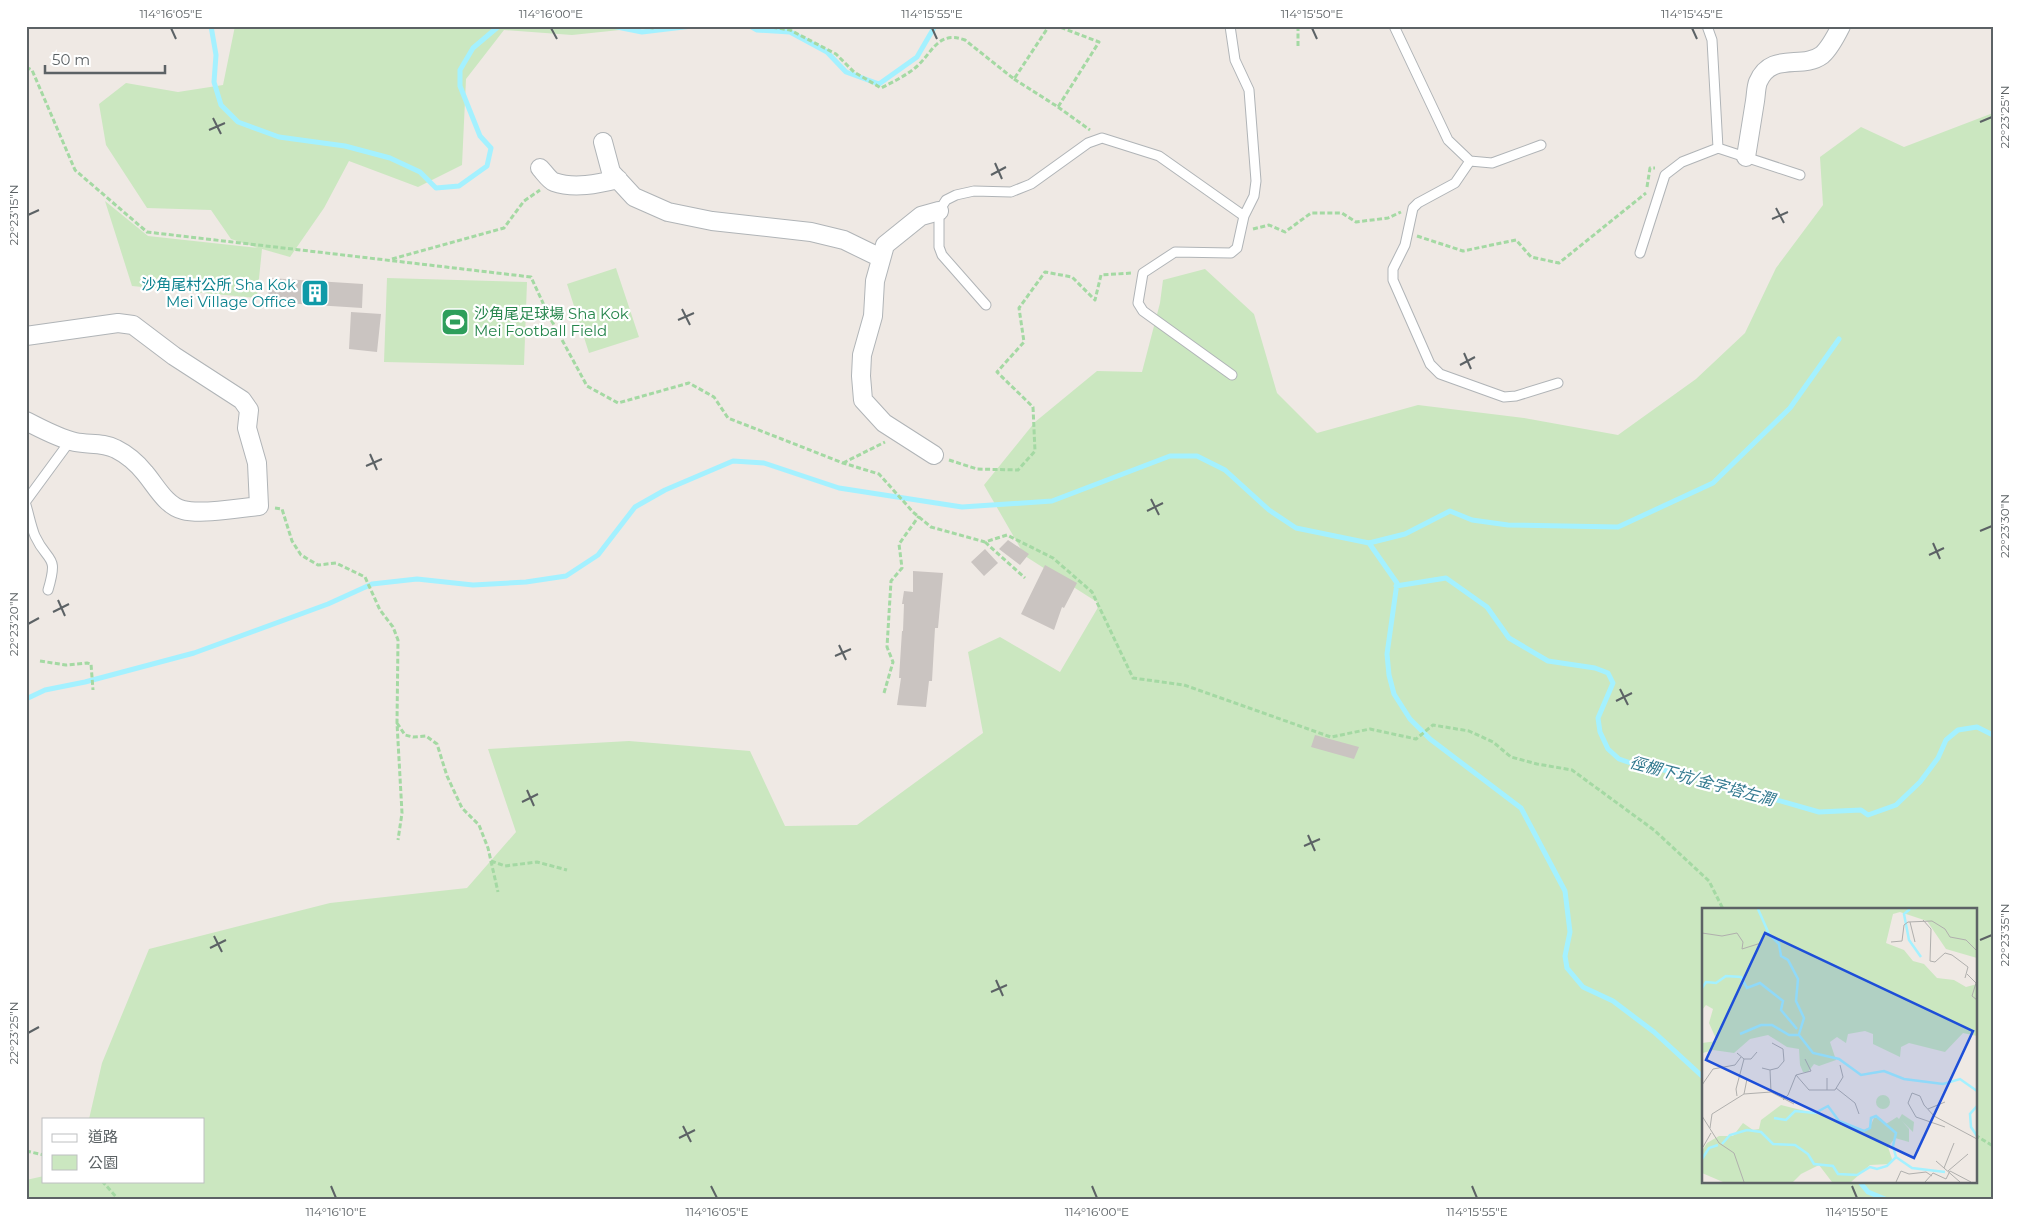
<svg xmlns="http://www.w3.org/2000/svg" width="2019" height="1225" font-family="Montserrat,'Noto Sans TC',sans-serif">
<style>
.green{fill:#cbe7c0;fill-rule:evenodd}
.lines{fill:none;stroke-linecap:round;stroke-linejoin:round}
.stream{stroke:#a4f1ff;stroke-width:5}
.building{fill:#cac4c1}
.service-casing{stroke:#b0b4b7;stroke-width:11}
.minor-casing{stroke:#b0b4b7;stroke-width:20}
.path{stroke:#a4d9a3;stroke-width:3;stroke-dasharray:5 2.5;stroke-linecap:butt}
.service{stroke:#fff;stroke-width:9}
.minor{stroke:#fff;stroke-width:18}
.ticks{fill:none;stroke:#5c6265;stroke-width:2}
.labels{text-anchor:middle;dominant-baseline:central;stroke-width:4.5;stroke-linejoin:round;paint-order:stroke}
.culture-label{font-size:15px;fill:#0d838f;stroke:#fff;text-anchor:end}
.leisure-label{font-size:15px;fill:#27864d;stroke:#fff;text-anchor:start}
.water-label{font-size:16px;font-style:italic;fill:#347a90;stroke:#fff}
.inset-river{fill:none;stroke:#a4f1ff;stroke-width:2.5}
.inset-road{fill:none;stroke:#b0afad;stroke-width:1}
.view{fill:#1d4ed8;fill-opacity:0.15;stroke:#1d4ed8;stroke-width:2.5}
.inset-edge{fill:none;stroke:#5c6265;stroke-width:2.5}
.neatline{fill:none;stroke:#5c6265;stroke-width:2}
.ticks-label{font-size:12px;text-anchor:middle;fill:#5c6265}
</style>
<rect width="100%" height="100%" fill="#efe9e4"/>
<path class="green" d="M235,26H658L572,35L504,30L466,79L462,165L418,187L349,161L324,208L290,257L262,249L257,298L132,286L105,201L148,236L258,248L231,239L211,210L147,208L106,145L99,104L126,83L178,92L223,85Z
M1993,113V1199H26V1180L44,1176V1181H204V1119H89L102,1063L149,949L330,903L467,888L516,832L488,749L629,741L750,751L785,826L857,825L983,733L968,652L1000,637L1060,672L1100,604L1025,556L984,485L1035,422L1097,371L1142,372L1160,303L1163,280L1205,269L1254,314L1277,393L1317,433L1418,405L1524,418L1618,435L1696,379L1745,333L1776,268L1823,205L1820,157L1861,127L1904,147ZM1703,909H1975V1181H1703Z
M616,268L639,337L589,353L567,284Z
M387,278L527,282L524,365L384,362Z"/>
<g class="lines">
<path class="stream" d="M211,26L216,55L214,82L221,105L238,122L279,137L345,146L390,158L420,172L436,188L459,186L487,166L491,148L480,136L460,86V70L473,48L499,26
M612,26L642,32L692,26
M750,26L757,30L790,32L827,52L846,72L879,84L917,57L935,26
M1369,543L1397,583L1387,654L1389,675L1394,694L1410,719L1430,739L1521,808L1565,891L1570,932L1565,956L1567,968L1583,987L1613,1001L1654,1032L1703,1077
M1396,586L1446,578L1487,607L1509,638L1548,661L1595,668L1608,673L1613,683L1598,718L1600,732L1608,749L1619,759L1637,765L1690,775L1819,812L1861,810L1868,815L1896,805L1920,782L1938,758L1946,740L1958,730L1977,727L1993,735
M26,699L45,690L85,682L194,653L328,604L372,584L417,579L473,585L526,582L566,576L598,555L635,507L665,490L733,461L764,463L839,488L962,507L1052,501L1170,456H1197L1225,470L1269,510L1296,528L1369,543L1405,534L1450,511L1472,520L1508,525L1618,527L1713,483L1790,408L1839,339
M1859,1181L1868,1192L1885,1199"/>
</g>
<path class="building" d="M269,278L363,284L362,308L268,302Z
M351,312L381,314L377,352L349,349Z
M1008,540L1029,554L1020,565L999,549Z
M985,549L998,563L984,576L971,562Z
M1045,565L1077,583L1064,608L1062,607L1054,630L1021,614Z
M913,571L943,573L938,628H935L932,681H929L926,707L897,705L901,678H899L902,631H903L904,604H902L904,591L913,592Z
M1315,735L1359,747L1354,759L1311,747Z"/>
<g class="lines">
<defs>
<path id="service" d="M1394,26L1448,140L1470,161L1492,163L1541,145
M1707,26L1712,40L1718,148L1800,175
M1470,161L1455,183L1418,203L1413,208L1405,245L1393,269V280L1430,364L1440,374L1504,397L1516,396L1558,383
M1640,253L1665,175L1682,162L1718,148
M986,305L942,255L939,247V211L946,200L956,195L974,191L1011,192L1031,184L1088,143L1102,138L1159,156L1244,216L1254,196L1256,181L1249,90L1235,60L1230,26
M1232,375L1143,311L1138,303L1143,273L1175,252L1231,253L1237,248L1244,216
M26,501L70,441
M26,505C29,515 31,526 35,536C48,564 59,553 48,590"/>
<path id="minor" d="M603,142L611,172L634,197L668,212L712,221L811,232L844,240L881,258
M1746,157C1749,138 1752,119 1755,101C1756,95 1756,87 1758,82C1771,51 1802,70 1822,55C1830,48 1836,36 1841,26
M540,168C544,172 549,180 554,182C574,189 598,184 618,179
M26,336L118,323L133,325L174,356L242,400L249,410L247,428L257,463L259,506C239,508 202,515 183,510C166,506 156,486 145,473C137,463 128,455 116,449C103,442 89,445 75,442C58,438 42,429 26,421
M934,455L884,423L863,400L861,376L862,355L873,316L875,281L885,245L921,216L939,211"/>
</defs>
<use href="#service" class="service-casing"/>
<use href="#minor" class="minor-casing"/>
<path class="path" d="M641,26L653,28L666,26
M765,26L790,30L836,54L854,72L881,88C893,82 905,76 915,68C933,53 937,30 965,40L1014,79L1049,26
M1298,26V46
M26,67L32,70L75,170L147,232L531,277L548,314L587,386L618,403L689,383L714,397L728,418L843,463L879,474L913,512L931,527L985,542L1007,535L1053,558L1092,592L1133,678L1184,685L1331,737L1370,729L1416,739L1433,725L1469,731L1493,742L1511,757L1537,764L1572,770L1654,830L1709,881L1723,909
M1014,79L1058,107L1099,42L1057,26
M1058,107L1090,130
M1647,187L1650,168H1655
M1253,229L1269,225L1285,232L1311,213H1342L1356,222L1388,218L1401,212
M1417,236L1463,251L1516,240L1531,257L1559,263L1646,193
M392,259L504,228L524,201L540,190
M949,460L977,469L1018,470L1035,451L1033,407L997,372L1024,342L1019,308L1045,272L1072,277L1095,300L1101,275L1132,273
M843,463L885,442
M275,508L282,509L292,541L301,555L318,565L336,563L365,577L380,610L393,627L398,640L397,723L402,813L398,840
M985,542L1025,578
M40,661L66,665L87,663L91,664L93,690
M884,693L893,662L887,647L891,581L902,568L899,544L919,516
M397,723L405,735L413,737L426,736L437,744L447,776L462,808L479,825L488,848L498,892
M491,861L505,866L537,862L567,870
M1975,1135L1993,1146
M26,1151L44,1155
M102,1181L118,1199"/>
<use href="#service" class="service"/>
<use href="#minor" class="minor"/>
</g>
<path class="ticks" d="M171,28L176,39M551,28L557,39M932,28L937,39M1312,28L1317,39M1692,28L1697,39M213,118L221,134M1980,122L1992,117M209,130L225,123M995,163L1002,179M991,175L1006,167M1776,208L1784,223M28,215L39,210M1772,219L1788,212M682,309L690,325M678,320L694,313M1464,353L1471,369M1460,365L1475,357M370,454L377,470M366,466L382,459M1151,499L1159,515M1147,511L1163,503M1980,531L1992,526M1933,543L1940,559M1929,555L1944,548M58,600L65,616M53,612L69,604M28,624L39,618M839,645L846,660M835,656L851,649M1620,689L1628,705M1616,701L1632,693M527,790L534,806M522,802L538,794M1308,835L1315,851M1304,846L1320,839M214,936L222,952M1980,940L1992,935M210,948L226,940M996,980L1003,996M991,992L1007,985M28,1033L39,1027M683,1126L691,1142M679,1138L695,1130M331,1186L336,1198M711,1186L717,1198M1092,1186L1097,1198M1472,1186L1477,1198M1852,1186L1857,1198"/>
<defs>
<symbol id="building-square" viewBox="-11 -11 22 22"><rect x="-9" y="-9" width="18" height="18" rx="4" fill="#0f9aa8" stroke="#fff"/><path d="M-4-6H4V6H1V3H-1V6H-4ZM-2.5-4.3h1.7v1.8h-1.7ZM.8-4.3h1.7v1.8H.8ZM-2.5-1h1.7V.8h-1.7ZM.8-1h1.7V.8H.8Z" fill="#fff"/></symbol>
<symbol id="stadium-square" viewBox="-11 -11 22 22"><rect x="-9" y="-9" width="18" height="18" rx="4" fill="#2e9e5b" stroke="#fff"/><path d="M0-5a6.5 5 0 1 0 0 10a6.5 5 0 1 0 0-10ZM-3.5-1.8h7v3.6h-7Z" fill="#fff"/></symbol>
</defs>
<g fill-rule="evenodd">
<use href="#building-square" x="299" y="277" width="32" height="32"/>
<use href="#stadium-square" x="439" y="306" width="32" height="32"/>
</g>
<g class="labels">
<g class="culture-label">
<text x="296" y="284">沙角尾村公所 Sha Kok<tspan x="296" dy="17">Mei Village Office</tspan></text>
</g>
<g class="leisure-label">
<text x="474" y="313">沙角尾足球場 Sha Kok<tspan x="474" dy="17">Mei Football Field</tspan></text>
</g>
<g class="water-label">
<text transform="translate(1702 781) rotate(15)">徑棚下坑/金字塔左澗</text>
</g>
</g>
<g transform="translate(1702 908)">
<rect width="275" height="275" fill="#efe9e4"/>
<path d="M0,1H275V50L244,41L225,13L198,4L191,6L184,35L202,42L211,53L222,56L235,70L252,72L264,79L275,76V128L261,125L243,144L207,135L199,139L198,149L171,136V126L163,123L146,126L144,135L135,129L128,134L134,152L117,158L112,156L106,164H101L98,157L97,141L85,139L66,127L48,131L32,145L11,142L1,145L0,135L15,133L7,115L11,101L4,97L0,102ZM174 194a7 7 0 1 1 14 0a7 7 0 1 1-14 0ZM79,197L123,208L162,222L168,219L172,210H178L184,216L195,209L197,211L200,206L212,214L211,224L200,213L207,221V234L193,230L186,239L190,251L188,256L168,257L149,274H130L117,257L99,266L91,274H21L0,265V243L5,235L17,228H31L41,215L51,222L57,221L59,212Z" fill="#cbe7c0"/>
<path class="inset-river" d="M56,1L67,26L77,36L79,48L86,52L96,71L94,93L102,110L97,126M208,1L202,6L207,32L219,49M0,80L4,74L14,75L24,68L39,69L45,80L58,75L81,93L79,102L95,121M38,126L59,117H70L87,127H97L111,145L137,151L159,167L182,163L202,171L241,176L258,171L275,183M275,198L268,206L269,219L275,228M72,210L84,212L93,203L113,205L126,198L137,213L162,223L168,220L169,210L174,208L194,225L191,238L194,249M20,236L28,227L45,222L59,224L71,236L93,237L106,246L112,256L131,258L136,266L155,267L168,259L175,261L185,258L194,249L210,260L243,264M0,251L7,240L16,237"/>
<path class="inset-road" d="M221,12L229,21L228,53L233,54L243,45L250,47L266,59L263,70M208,14L213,34M0,25L20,28L35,25L41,34L40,41L59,35M189,34L200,33L202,17L206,14L230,13L243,21L248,29L264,32L275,43M265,66L274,75L270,88L275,92M35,145L42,151L34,181L35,188M42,151H49L55,144M60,160L68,162L69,184M68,162L76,160L82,153L81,141L70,135M94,167L109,163L103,151M0,177L11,161L33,157L39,149M134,180L153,195L157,206M125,182H133L141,169L138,157M42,186L45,171M81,192L86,187L94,167L107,182H125V170M226,201L243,194M0,208L17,235L32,245L42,274M243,219L214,209L206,195L210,185L218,188L222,197L232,208L275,231M8,220L10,206L42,186L69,184L92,196M1,239L9,225M234,253L258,274M242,260L252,235M246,263L266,246M194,274L199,263L207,266L224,264L230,268M223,274L231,265L244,271L248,263L269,274"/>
<path class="view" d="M63,25L271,123L212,250L4,152Z"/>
<rect width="275" height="275" class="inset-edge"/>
</g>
<rect width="2019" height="1225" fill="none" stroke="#ffffff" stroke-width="55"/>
<rect x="42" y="1118" width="162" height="65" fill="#ffffff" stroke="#bec0c1"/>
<rect x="52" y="1134" width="25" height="8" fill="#ffffff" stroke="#bec0c1"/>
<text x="88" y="1142" font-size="15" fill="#5c6265">道路</text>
<rect x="52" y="1155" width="25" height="15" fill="#cbe7c0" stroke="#bec0c1"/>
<text x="88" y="1168" font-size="15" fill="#5c6265">公園</text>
<path d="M45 65v8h120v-8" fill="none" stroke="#5c6265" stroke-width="2.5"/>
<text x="52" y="65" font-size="15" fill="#5c6265" stroke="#ffffff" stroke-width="4" paint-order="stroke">50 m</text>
<rect x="28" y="28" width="1964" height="1170" class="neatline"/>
<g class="ticks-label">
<text x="171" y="18">114°16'05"E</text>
<text x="551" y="18">114°16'00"E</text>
<text x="932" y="18">114°15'55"E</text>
<text x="1312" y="18">114°15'50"E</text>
<text x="1692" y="18">114°15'45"E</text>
<text transform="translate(2005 117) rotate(-90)" y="4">22°23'25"N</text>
<text transform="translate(14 215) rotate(-90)" y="4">22°23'15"N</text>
<text transform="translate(2005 526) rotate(-90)" y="4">22°23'30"N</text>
<text transform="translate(14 624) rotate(-90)" y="4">22°23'20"N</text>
<text transform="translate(2005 935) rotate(-90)" y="4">22°23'35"N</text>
<text transform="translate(14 1033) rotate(-90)" y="4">22°23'25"N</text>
<text x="336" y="1216">114°16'10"E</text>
<text x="717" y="1216">114°16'05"E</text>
<text x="1097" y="1216">114°16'00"E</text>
<text x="1477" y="1216">114°15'55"E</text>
<text x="1857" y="1216">114°15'50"E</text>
</g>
</svg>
